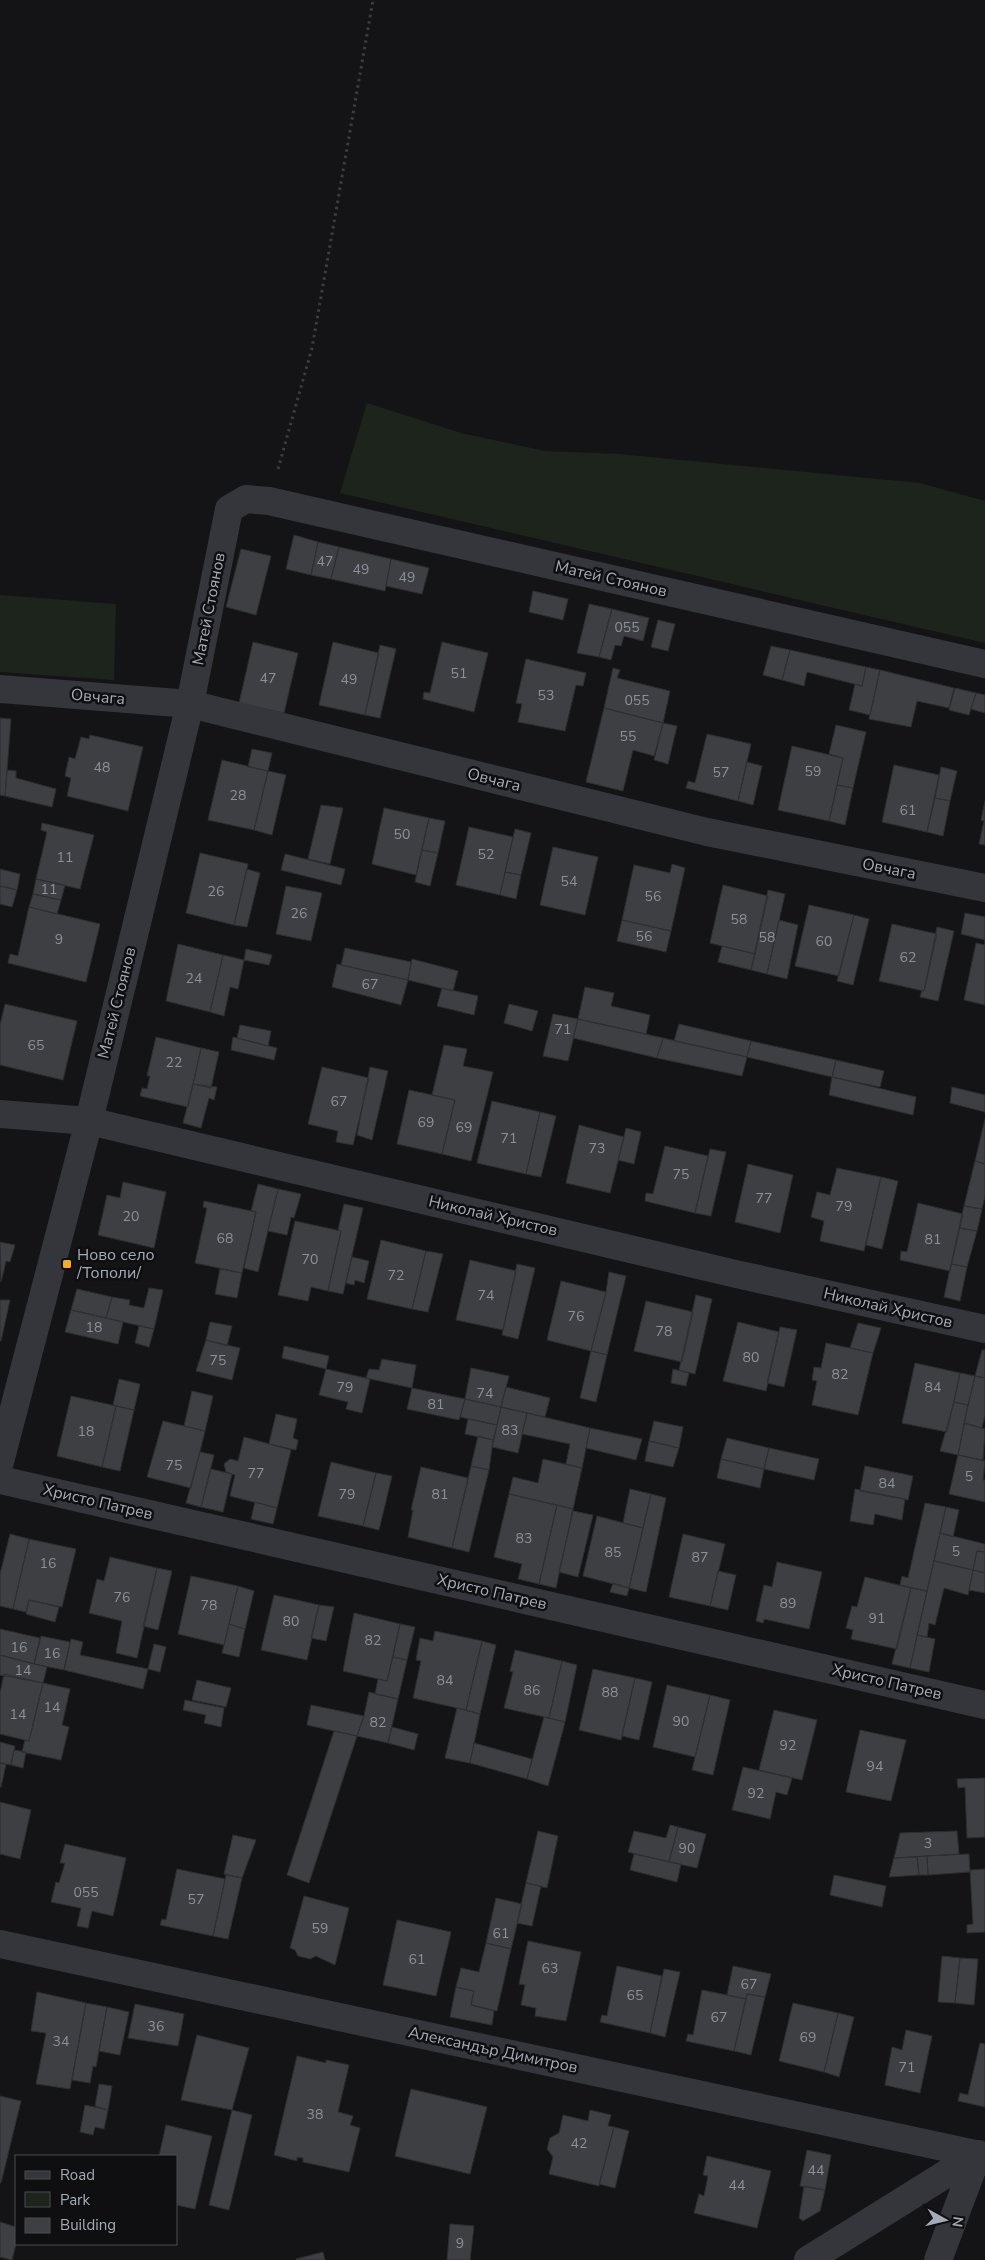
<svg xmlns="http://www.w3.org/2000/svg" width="985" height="2260" font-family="'Nunito Sans',sans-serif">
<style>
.green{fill:#1c241c}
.building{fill:#3e3f43;stroke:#2e2e32}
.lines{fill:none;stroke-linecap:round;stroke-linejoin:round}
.path{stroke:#3b3d42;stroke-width:3;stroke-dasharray:2.5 4;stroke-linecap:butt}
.minor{stroke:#35363b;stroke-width:28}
.poi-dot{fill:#f7ab2a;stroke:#0f0f11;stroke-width:2}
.labels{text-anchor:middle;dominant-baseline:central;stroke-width:5;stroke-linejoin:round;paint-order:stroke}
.number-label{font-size:14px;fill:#8b9099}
.street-label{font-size:16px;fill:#a5abb6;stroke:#0f0f11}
.poi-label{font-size:16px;fill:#a5abb6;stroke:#0f0f11;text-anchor:start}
</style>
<rect width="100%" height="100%" fill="#141416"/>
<path class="green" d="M367,403L461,433L545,451L619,454L920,483L985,501V643L340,493Z
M0,595L116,604L114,680L0,672Z"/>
<path class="building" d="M294,535L318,542L311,575L286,569Z
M318,542L339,547L331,579L311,575Z
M339,547L391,559L385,591L331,579Z
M241,549L271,556L256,615L226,607Z
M391,559L429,568L422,594L386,586Z
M533,591L568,599L563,620L529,612Z
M589,604L612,609L599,657L577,653Z
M612,609L649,618L643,641L624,636L621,646L615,645L611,660L599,657Z
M658,620L675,624L668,651L651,647Z
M253,642L298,653L284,713L239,703Z
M333,642L379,653L365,715L319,705Z
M442,642L488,653L474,712L423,699L424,692L430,693Z
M380,645L396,649L380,718L365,715Z
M771,646L790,650L782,680L763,675Z
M790,650L866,667L862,686L807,672L804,686L782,680Z
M526,659L586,673L583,686L576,685L565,731L518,722L522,704L516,703Z
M866,667L880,670L870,715L849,710L855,684L862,686Z
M613,668L620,670L617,678L670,691L663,723L604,708Z
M880,670L954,688L949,708L917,701L911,727L869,719Z
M955,688L976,693L969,715L949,710Z
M976,693L985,695V713L971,709Z
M604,708L663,723L654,756L633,750L623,791L586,782Z
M0,718L11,719L5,796L0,795Z
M663,723L677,726L668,764L654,760Z
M836,725L866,732L853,788L837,785L843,758L829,754Z
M707,734L751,744L738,801L686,788L688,781L695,783Z
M90,735L143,747L128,811L67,796L71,778L65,776L69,757L75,759L81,737L89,739Z
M792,746L843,758L829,821L778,810Z
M252,749L272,753L268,771L248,767Z
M222,760L268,771L254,830L208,820Z
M747,762L762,766L753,805L738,801Z
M894,765L939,775L927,832L882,822Z
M941,767L957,771L950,801L935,798Z
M7,770L16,771V778L56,789L52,807L5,796Z
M268,771L286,775L272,835L254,830Z
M837,785L853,788L845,825L829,821Z
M935,798L950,801L943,836L927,832Z
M985,801V845L979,844L984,821L981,820Z
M321,805L343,808L330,864L308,859Z
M384,808L429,818L416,875L372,864Z
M429,818L445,821L438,853L422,850Z
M42,823L94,835L80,889L36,879L47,832L41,830Z
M469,827L513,837L500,895L456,885Z
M515,829L531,833L521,875L505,872Z
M553,847L598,857L585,915L540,905Z
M422,850L438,853L430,886L415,882Z
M200,853L248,864L234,925L186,913Z
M285,854L345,869L341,885L281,870Z
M672,864L685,868L671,931L622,920L634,865L670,873Z
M0,869L20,874L17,890L0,886Z
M247,869L260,873L247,927L234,925Z
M505,872L521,875L516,899L500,895Z
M36,879L65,885L61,900L33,894Z
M723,885L768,896L755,954L710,943Z
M0,886L17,890L12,907L0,904Z
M286,886L322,893L311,941L276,934Z
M768,890L785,894L767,974L751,970Z
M33,894L61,900L57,914L29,907Z
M809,905L854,915L839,976L795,966Z
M29,907L100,924L86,982L8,963L10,954L18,956Z
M965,913L985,917V945V940L961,934Z
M854,915L869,919L853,985L837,981Z
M622,920L671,931L666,952L617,941Z
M779,920L798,925L787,979L767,974Z
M892,924L937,934L924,991L879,981Z
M937,927L954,931L938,1001L920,997L922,990L924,991Z
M976,943L985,945V1005L964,1000Z
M178,944L223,955L210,1012L166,1001Z
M722,946L755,954L751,970L718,962Z
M345,948L411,962L408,980L341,965Z
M246,949L272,955L269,965L244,960Z
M223,955L244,960L238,989L230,987L224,1016L210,1012Z
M412,959L458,971L453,991L408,980Z
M337,964L408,980L401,1005L332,987Z
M585,987L614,993L611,1006L650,1015L646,1034L578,1019Z
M442,988L478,996L474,1015L437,1006Z
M5,1004L77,1021L63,1080L0,1065V1025Z
M509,1004L538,1011L532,1031L504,1023Z
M553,1014L578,1019L568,1061L543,1056Z
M578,1019L663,1038L657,1058L573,1038Z
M679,1024L751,1041L747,1057L674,1041Z
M240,1025L271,1031L268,1046L237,1038Z
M156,1037L201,1048L188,1107L140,1096L142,1088L147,1089L150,1076H147Z
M233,1037L277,1048L274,1060L231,1050Z
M663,1038L747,1057L742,1076L657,1058Z
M751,1041L836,1060L832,1077L747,1057Z
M444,1045L467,1049L463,1066L493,1072L471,1161L442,1154L455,1100L432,1095Z
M201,1048L219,1052L211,1088L193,1084Z
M836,1060L884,1071L880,1087L832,1077Z
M322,1067L369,1078L353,1145L336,1142L338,1131L308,1124Z
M370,1067L388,1071L372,1140L357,1135Z
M832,1077L916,1097L913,1115L829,1095Z
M193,1084L217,1087L214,1100L209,1098L201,1128L183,1123Z
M952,1087L985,1095V1112L950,1103Z
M409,1090L455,1100L442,1154L397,1144Z
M492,1101L540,1112L526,1174L477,1163Z
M540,1112L556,1116L541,1177L526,1174Z
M985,1119V1164L975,1161Z
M579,1125L624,1137L610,1193L566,1183Z
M626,1128L641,1132L634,1164L618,1160Z
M665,1146L708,1156L695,1213L645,1201L646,1193L653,1194Z
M710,1149L726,1152L711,1216L695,1213Z
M975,1161L985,1164V1196L982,1209L964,1206Z
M748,1164L793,1175L780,1233L735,1222Z
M837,1168L881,1177L864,1251L820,1241L824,1221L811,1217L817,1192L830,1195Z
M881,1177L898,1181L882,1249L866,1245Z
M123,1182L166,1192L154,1248L98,1235L107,1195L120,1198Z
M258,1184L278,1189L258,1272L244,1268L256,1212L251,1211Z
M278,1189L301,1194L294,1218L291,1217L287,1235L268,1231Z
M204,1201L256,1212L242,1273L195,1263L207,1208L203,1207Z
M918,1203L963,1214L950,1271L900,1260L901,1251L907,1252Z
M344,1204L363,1208L343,1294L328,1291L341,1231L338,1230Z
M964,1206L982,1209L977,1231L959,1228Z
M295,1221L341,1231L328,1291L311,1287L308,1301L278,1295Z
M959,1228L977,1231L967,1267L951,1264Z
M381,1240L426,1251L412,1309L367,1299Z
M0,1242L15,1245L10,1262L6,1261L1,1282Z
M426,1251L443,1254L428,1312L412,1309Z
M352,1257L369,1261L364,1283L355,1280L354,1285L346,1283Z
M470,1260L516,1271L503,1330L456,1320Z
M517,1264L535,1268L518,1339L502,1335Z
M951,1264L967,1267L960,1301L944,1297Z
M220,1269L242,1273L237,1298L215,1294Z
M609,1272L626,1276L607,1355L591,1351L606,1292Z
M561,1281L606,1292L591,1351L547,1340Z
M149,1288L163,1290L154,1329L106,1318L112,1297L130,1300L129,1305L144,1308Z
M77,1289L112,1297L106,1318L71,1310Z
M696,1295L712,1299L695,1374L679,1370Z
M0,1300H10L1,1341H0Z
M646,1301L693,1312L682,1362L634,1351Z
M71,1310L123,1322L118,1344L65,1332Z
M210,1322L232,1326L227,1346L206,1340Z
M738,1322L779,1332L766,1391L723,1381Z
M858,1323L881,1328L873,1353L850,1348Z
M139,1326L154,1329L149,1347L135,1343Z
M780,1327L797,1330L784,1387L767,1383Z
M206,1340L240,1348L232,1380L196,1371Z
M826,1343L873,1353L858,1415L812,1405L817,1381L812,1380L814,1367L821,1368Z
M284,1346L329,1356L326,1369L282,1358Z
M982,1350H985V1378L975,1376Z
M591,1351L607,1355L596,1402L580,1398Z
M382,1359L416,1365L412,1388L366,1378L369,1369L379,1370Z
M915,1363L960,1373L947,1432L902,1423Z
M471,1368L509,1376L501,1407L465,1399Z
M326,1369L370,1379L362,1413L346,1409L348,1402L319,1395Z
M673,1369L689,1373L686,1386L671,1383Z
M960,1373L975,1376L968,1405L954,1402Z
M975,1376L985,1378V1415L982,1428L964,1423Z
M119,1379L140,1384L134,1410L113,1405Z
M506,1387L550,1398L545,1417L501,1407Z
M412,1388L465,1399L459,1420L407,1409Z
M192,1391L213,1396L205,1431L184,1426Z
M71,1396L116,1406L102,1467L57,1456Z
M465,1399L501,1407L497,1425L460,1417Z
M954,1402L968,1405L958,1455L940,1451Z
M116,1406L134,1410L120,1471L102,1467Z
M501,1407L527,1413L518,1453L492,1447Z
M527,1413L590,1428L582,1468L566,1464L570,1444L522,1434Z
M276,1414L297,1419L293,1438L298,1440L296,1450L269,1444Z
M468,1419L497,1425L493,1440L465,1434Z
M163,1421L205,1431L191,1488L147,1477Z
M654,1421L683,1427L679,1448L649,1441Z
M964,1423L985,1429L983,1460L958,1455Z
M590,1428L642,1439L636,1460L586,1448Z
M478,1436L493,1440L489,1470L471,1466Z
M244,1437L291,1450L277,1508L230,1496L235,1475L226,1472L224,1464L230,1459L238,1461Z
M727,1438L769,1448L764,1469L721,1459Z
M649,1441L679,1448L673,1467L645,1461Z
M769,1448L819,1459L814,1480L764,1469Z
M200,1452L214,1455L201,1507L186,1503Z
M958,1455L985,1461L983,1480H985V1502L949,1494Z
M543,1459L582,1468L573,1509L509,1494L513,1477L538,1483Z
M721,1459L764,1469L760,1488L717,1478Z
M331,1462L376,1473L363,1526L318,1516Z
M471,1466L489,1470L469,1552L452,1548Z
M865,1466L913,1476L908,1500L860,1491Z
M421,1467L468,1478L452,1548L408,1537L413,1510H411Z
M211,1469L232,1474L223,1512L201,1507Z
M376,1473L392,1476L379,1530L363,1526Z
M630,1489L651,1494L643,1528L623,1523Z
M855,1489L905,1499L902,1520L875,1514L873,1525L850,1521Z
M509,1494L557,1505L539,1584L518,1579L522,1564L494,1557Z
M651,1494L666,1498L646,1592L629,1588Z
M255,1502L277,1508L273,1524L251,1519Z
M925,1503L946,1507L927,1591L900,1585L902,1576L908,1578Z
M557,1505L573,1509L556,1588L539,1584Z
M946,1507L959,1510L953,1537L940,1533Z
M573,1511L593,1515L578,1577L559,1572Z
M597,1516L643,1528L629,1588L583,1576Z
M940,1533L985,1544V1552L977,1551L973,1570L934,1561Z
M10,1534L29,1539L13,1609L0,1606V1574Z
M683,1534L725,1544L710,1606L669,1597Z
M29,1539L76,1549L62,1607L29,1600L26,1612L13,1609Z
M977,1551L985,1552V1573L973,1570Z
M110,1557L157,1568L137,1658L116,1653L122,1621L89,1613L97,1579L104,1581Z
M934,1561L973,1570L968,1595L944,1588L935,1625L929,1623L927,1637L917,1635Z
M777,1562L822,1572L809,1629L764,1619L763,1623L756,1621L764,1585L772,1587Z
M157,1568L172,1571L158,1630L143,1626Z
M973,1570L985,1573V1593L969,1590Z
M718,1571L736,1575L728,1610L710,1606Z
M191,1576L238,1586L224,1645L178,1634Z
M865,1577L911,1588L897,1649L851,1639L853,1630L846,1628L852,1606L857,1607Z
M613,1583L629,1588L627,1596L610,1592Z
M238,1586L254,1591L245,1629L229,1624Z
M911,1588L927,1591L910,1668L892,1664Z
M274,1595L319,1605L307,1660L261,1650Z
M29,1600L59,1607L55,1622L26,1614Z
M319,1605L334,1607L326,1641L311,1638Z
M354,1613L400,1624L387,1681L343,1671Z
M229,1624L245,1629L239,1657L222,1653Z
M400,1624L415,1627L407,1660L393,1657Z
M0,1629L40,1638L34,1664L0,1655Z
M435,1631L482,1641L466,1710L413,1698L421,1661L416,1660L420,1638L433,1641Z
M917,1635L935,1639L929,1672L910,1668Z
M41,1636L70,1642L64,1670L34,1664Z
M71,1639L83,1642L80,1655L148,1669L143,1689L64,1670Z
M482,1641L496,1645L480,1714L466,1710Z
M154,1644L166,1647L160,1672L148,1669Z
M515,1650L562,1661L549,1718L504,1708L513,1672L510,1671Z
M0,1655L47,1667L43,1683L0,1675Z
M393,1657L407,1660L398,1699L375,1694L378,1679L387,1681Z
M562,1661L577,1665L565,1722L549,1718Z
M593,1669L635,1678L621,1740L579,1730Z
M4,1674L43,1683L29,1741L0,1734V1693Z
M635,1678L652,1682L639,1740L622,1736Z
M197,1680L231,1688L226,1707L192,1700Z
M43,1683L70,1689L62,1725L69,1727L61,1760L22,1752L25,1740L29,1741Z
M667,1685L710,1695L695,1757L653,1747Z
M369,1692L398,1699L388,1743L357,1736L364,1716Z
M710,1695L730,1700L713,1775L692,1770Z
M185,1700L224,1708L221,1727L204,1723L206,1715L183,1710Z
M311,1705L364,1716L357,1736L307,1725Z
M457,1708L480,1714L470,1763L445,1758Z
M774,1710L817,1720L802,1780L759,1770Z
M544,1717L565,1722L548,1786L527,1779Z
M392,1727L418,1734L414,1750L388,1743Z
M860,1730L906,1740L891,1801L846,1792Z
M334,1731L357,1736L309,1883L287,1875Z
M0,1742L15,1746L11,1765L0,1763Z
M474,1743L532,1759L527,1779L470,1763Z
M14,1750L26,1752L23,1768L11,1765Z
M0,1763L6,1764L1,1787H0Z
M743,1767L792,1778L787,1795L776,1792L770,1819L732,1810Z
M985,1778V1837L967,1838L965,1787L958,1788L957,1779Z
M0,1802L31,1810L20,1859L0,1854Z
M670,1825L678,1827L669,1862L628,1852L634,1831L666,1838Z
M678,1827L706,1834L697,1868L669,1862Z
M538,1831L558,1836L547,1888L526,1883Z
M957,1831L959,1854L894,1858L900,1833Z
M233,1835L256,1840L242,1878L224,1874Z
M65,1844L126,1858L113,1916L92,1911L88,1928L77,1926L81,1908L51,1902L56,1882L59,1883L65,1863H60Z
M634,1854L681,1864L677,1882L630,1870Z
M969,1854L970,1872L928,1875L927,1856Z
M927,1856L928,1875H919L917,1857Z
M917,1857L919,1875L889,1877L894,1858Z
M177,1869L225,1879L213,1936L160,1925L162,1919L166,1920Z
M985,1869V1932L967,1933V1925L973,1924L970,1870Z
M226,1875L242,1878L228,1939L213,1936Z
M834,1875L886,1886L882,1907L830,1895Z
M526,1883L541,1886L532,1926L517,1923Z
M304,1896L349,1908L335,1965L316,1956L310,1959L298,1956L295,1950L290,1948Z
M496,1898L522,1904L511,1949L486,1943Z
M397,1920L451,1932L436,1996L383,1985Z
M528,1941L581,1952L566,2021L535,2016L536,2008L521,2005L525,1985L519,1984Z
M486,1943L511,1949L497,2011L471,2005L474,1991L456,1987L461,1968L479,1972Z
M942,1956L960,1958L955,2003L938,2002Z
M960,1958L978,1959L974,2005L955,2003Z
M617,1966L662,1976L650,2033L600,2022L602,2015L607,2016Z
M733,1966L771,1974L765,1997L747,1994L746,1999L727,1995Z
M664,1969L680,1972L665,2037L650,2033Z
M456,1987L474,1991L471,2005L494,2011L492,2025L450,2017Z
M702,1990L746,1999L734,2051L686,2041L688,2034L693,2035Z
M37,1992L86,2003L70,2089L36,2084L46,2033L31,2031Z
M747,1994L765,1997L751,2055L734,2051Z
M86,2003L107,2007L96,2067L93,2066L90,2083L72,2080Z
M793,2003L838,2013L824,2072L779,2061Z
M135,2004L184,2014L178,2046L128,2038Z
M107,2007L129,2012L120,2055L99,2051Z
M838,2013L854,2017L839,2077L824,2072Z
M906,2030L932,2036L920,2093L885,2085L892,2047L902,2050Z
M197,2035L249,2048L232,2110L181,2100Z
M980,2043L985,2044V2107L958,2101L960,2093L968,2095Z
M297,2056L326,2063V2060L349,2065L338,2112L353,2116L350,2125L360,2128L349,2172L303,2162V2158L297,2157V2161L274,2155Z
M99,2084L112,2086L108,2110L95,2106Z
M411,2089L487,2107L470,2174L395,2156Z
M0,2096L21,2101L1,2183H0Z
M85,2105L108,2110L104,2129L95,2127L93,2135L80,2132Z
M232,2110L252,2115L229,2210L209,2205Z
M590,2110L611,2115L608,2126L614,2127L599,2186L549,2174L553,2157L547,2149L550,2138L559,2133L563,2115L588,2121Z
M166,2125L212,2136L195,2209L176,2205V2156H159Z
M614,2127L629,2131L615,2188L599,2184Z
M807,2150L831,2155L825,2190L800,2186Z
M707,2156L771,2171L757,2228L694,2213L699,2194L704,2196L708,2176L703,2175Z
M804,2186L825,2190L820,2211L803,2221L799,2218Z
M0,2222L16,2227V2244L12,2260L0,2257Z
M450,2224L474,2226L470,2260H447Z
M323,2252L325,2260H297L296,2259Z"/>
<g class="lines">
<path class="path" d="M278,469L312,348L373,0"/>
<path class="minor" d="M0,689L190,704L707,832L985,888
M0,1114L89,1121L736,1274L985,1329
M0,1462L89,1121L190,704L229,509L246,499L269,501L985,664
M0,1480L985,1705
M0,1944L985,2156
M808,2260L978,2154
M938,2260L978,2154"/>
</g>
<rect class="poi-dot" x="62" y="1259" width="10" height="10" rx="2.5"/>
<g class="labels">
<g class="number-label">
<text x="325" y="561">47</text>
<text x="361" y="569">49</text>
<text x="407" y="577">49</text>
<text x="627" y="627">055</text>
<text x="459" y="673">51</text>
<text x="268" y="678">47</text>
<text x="349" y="679">49</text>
<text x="546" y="695">53</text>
<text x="637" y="700">055</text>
<text x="628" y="736">55</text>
<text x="102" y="767">48</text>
<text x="813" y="771">59</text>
<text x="721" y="772">57</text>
<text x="238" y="795">28</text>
<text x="908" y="810">61</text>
<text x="402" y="834">50</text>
<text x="486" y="854">52</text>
<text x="65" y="857">11</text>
<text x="569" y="881">54</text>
<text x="49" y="889">11</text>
<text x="216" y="891">26</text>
<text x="653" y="896">56</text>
<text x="299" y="913">26</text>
<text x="739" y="919">58</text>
<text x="644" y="936">56</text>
<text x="767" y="937">58</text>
<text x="59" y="939">9</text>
<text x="824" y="941">60</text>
<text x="908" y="957">62</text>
<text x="194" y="978">24</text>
<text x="370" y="984">67</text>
<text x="563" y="1029">71</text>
<text x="36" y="1045">65</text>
<text x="174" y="1062">22</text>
<text x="339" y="1101">67</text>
<text x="426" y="1122">69</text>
<text x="464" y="1127">69</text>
<text x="509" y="1138">71</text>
<text x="597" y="1148">73</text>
<text x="681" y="1174">75</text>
<text x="764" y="1198">77</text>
<text x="844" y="1206">79</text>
<text x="131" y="1216">20</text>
<text x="225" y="1238">68</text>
<text x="933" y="1239">81</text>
<text x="310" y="1259">70</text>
<text x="396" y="1275">72</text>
<text x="486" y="1295">74</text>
<text x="576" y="1316">76</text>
<text x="94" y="1327">18</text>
<text x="664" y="1331">78</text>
<text x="751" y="1357">80</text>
<text x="218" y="1360">75</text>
<text x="840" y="1374">82</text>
<text x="345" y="1387">79</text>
<text x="933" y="1387">84</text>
<text x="485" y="1393">74</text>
<text x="436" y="1404">81</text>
<text x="510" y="1430">83</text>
<text x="86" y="1431">18</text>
<text x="174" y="1465">75</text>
<text x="256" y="1473">77</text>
<text x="969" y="1476">5</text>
<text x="887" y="1483">84</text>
<text x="347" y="1494">79</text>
<text x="440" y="1494">81</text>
<text x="524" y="1538">83</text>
<text x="956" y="1551">5</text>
<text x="613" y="1552">85</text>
<text x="700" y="1557">87</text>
<text x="48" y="1563">16</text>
<text x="122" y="1597">76</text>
<text x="788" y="1603">89</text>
<text x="209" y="1605">78</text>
<text x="877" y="1618">91</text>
<text x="291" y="1621">80</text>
<text x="373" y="1640">82</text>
<text x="19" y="1647">16</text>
<text x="52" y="1653">16</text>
<text x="23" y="1670">14</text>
<text x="445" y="1680">84</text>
<text x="532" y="1690">86</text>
<text x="610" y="1692">88</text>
<text x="52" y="1707">14</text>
<text x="18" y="1714">14</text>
<text x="681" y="1721">90</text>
<text x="378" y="1722">82</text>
<text x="788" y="1745">92</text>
<text x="875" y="1766">94</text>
<text x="756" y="1793">92</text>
<text x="928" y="1843">3</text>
<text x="687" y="1848">90</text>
<text x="86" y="1892">055</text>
<text x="196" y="1899">57</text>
<text x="320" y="1928">59</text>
<text x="501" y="1933">61</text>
<text x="417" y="1959">61</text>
<text x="550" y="1968">63</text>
<text x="749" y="1984">67</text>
<text x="635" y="1995">65</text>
<text x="719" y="2017">67</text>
<text x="156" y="2026">36</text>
<text x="808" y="2037">69</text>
<text x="61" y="2041">34</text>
<text x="907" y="2067">71</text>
<text x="315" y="2114">38</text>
<text x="579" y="2143">42</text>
<text x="816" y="2170">44</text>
<text x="737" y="2185">44</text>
<text x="460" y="2243">9</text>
</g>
<g class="street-label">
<text transform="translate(611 579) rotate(13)">Матей Стоянов</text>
<text transform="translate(209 609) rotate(-79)">Матей Стоянов</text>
<text transform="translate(98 697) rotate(5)">Овчага</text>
<text transform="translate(494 780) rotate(14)">Овчага</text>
<text transform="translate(889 869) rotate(11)">Овчага</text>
<text transform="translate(117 1003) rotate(-76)">Матей Стоянов</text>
<text transform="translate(493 1216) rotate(13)">Николай Христов</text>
<text transform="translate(888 1308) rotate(13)">Николай Христов</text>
<text transform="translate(98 1502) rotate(13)">Христо Патрев</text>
<text transform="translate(492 1592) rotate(13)">Христо Патрев</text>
<text transform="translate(887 1682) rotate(13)">Христо Патрев</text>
<text transform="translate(493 2050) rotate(12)">Александър Димитров</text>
</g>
<g class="poi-label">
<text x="77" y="1255">Ново село<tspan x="77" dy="18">/Тополи/</tspan></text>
</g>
</g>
<rect x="15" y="2155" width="162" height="90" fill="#0f0f11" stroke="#4b4d53"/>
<rect x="25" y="2171" width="25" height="8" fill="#35363b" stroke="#4b4d53"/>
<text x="60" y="2180" font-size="15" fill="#a5abb6">Road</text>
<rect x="25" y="2192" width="25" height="15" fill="#1c241c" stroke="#4b4d53"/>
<text x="60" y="2205" font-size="15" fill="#a5abb6">Park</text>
<rect x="25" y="2218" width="25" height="15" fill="#3e3f43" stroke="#4b4d53"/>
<text x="60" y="2230" font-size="15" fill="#a5abb6">Building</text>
<g transform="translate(945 2220) rotate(98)" stroke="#0f0f11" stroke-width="4" paint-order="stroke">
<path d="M0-4L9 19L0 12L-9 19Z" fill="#a5abb6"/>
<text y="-8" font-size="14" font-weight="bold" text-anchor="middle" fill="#a5abb6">N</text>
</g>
</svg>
